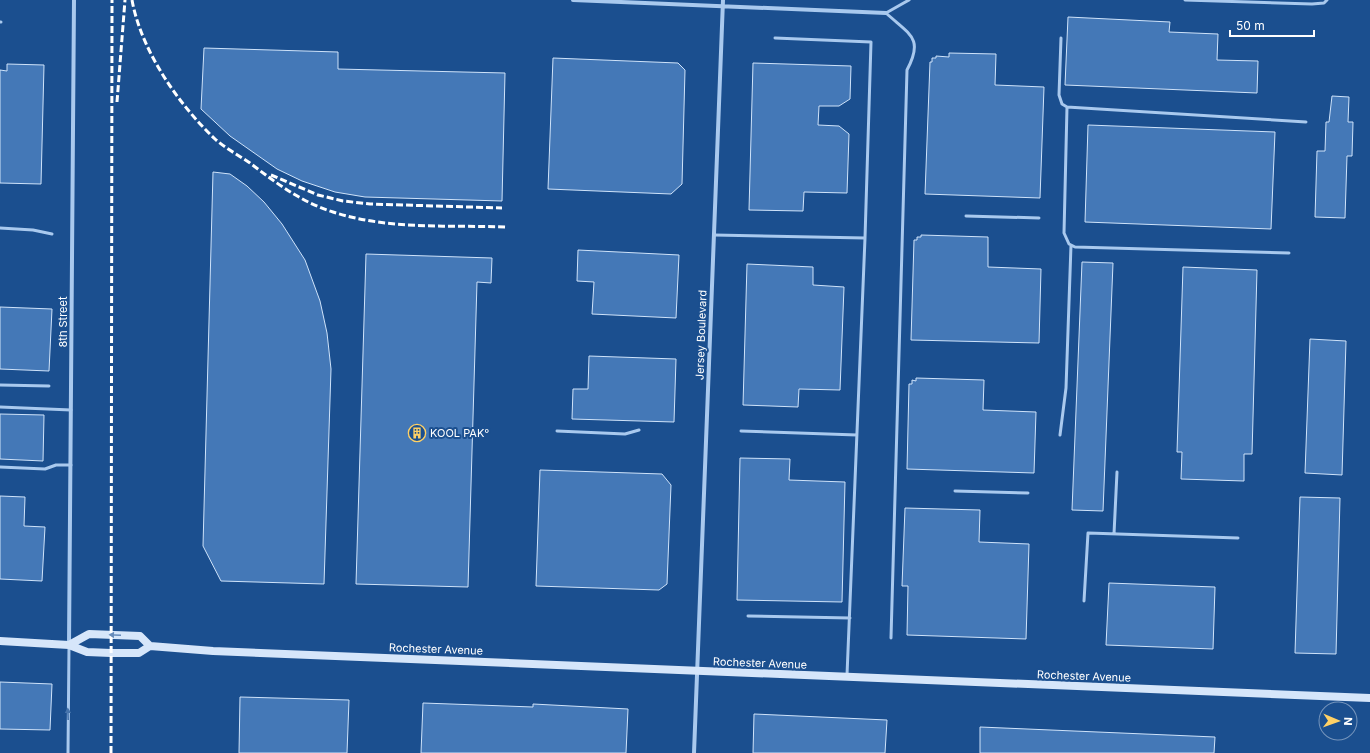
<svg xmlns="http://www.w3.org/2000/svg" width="1370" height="753" font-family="Inter,sans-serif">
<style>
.building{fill:#4478b7;stroke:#cfe3fa}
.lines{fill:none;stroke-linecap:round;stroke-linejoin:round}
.service{stroke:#a9c9ee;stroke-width:3}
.minor{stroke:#a9c9ee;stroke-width:4}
.secondary{stroke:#d6e6fa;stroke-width:8}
.rail{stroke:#fff;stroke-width:3;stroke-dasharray:7 3;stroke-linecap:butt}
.oneway{fill:#668bba}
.oneway2{fill:#4674ac}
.labels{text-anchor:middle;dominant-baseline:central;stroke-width:4;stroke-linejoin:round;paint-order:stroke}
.street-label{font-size:11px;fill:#fff;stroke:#1b4f8f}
.poi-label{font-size:11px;fill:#fff;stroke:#1b4f8f;text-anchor:start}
</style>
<rect width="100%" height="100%" fill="#1b4f8f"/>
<path class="building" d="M1068,17L1170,22L1169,32L1218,34L1217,60L1258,61L1257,93L1065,85Z
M204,48L338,52V69L505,73L502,201L365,197L335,192L302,181L277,169L230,136L201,109Z
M949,53L996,54L995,85L1044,87L1040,198L925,194L930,62H932V58H936V56L949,57Z
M553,58L678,63L685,70L682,184L671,194L548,189Z
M753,63L851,66L850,99L839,106H819L818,125L839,126L849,134L847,193L804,192L803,211L749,210Z
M7,64L44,65L41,184L0,183V70L7,71Z
M1332,96L1349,97L1348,122H1353L1352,156H1347L1345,218L1315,217L1317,151H1325L1326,122H1329Z
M1088,125L1275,132L1271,229L1085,222Z
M213,172L230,174L247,186L264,202L282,224L305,260L320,301L327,333L331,369L324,584L221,581L203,546Z
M921,235L988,237V267L1041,269L1039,343L911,340L914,240H917V237H921Z
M578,250L679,255L676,318L592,314L594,282L577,281Z
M366,254L492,258L491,283L477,282L468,587L356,584Z
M1082,262L1113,263L1103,511L1072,510Z
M747,264L813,267V285L844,287L840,390L799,389L798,407L743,405Z
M1183,267L1257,270L1252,454H1244V481L1181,479L1182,452H1177Z
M0,307L52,309L49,371L0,369Z
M1310,339L1346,341L1342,475L1305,473Z
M589,356L676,359L674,422L572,419L573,389H588Z
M916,378L984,380L983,410L1036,412L1034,473L907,469L909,384H912V380L916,381Z
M0,414L44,415L43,461L0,459Z
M740,458L790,459L789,480L845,482L842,602L737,600Z
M540,470L662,474L671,485L667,584L659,590L536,586Z
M0,496L25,497L24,526L45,527L42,581L0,579Z
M1300,497L1340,498L1336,654L1295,653Z
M905,508L980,510L979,542L1029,544L1026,639L907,635L908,586H902Z
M1109,583L1215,587L1213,649L1106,645Z
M0,682L52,684L50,730L0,729Z
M240,697L349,700L347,753H239Z
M423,703L533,707V704L628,709L626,753H421Z
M754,714L887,720L885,753H753Z
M980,727L1215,737L1214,753H980Z"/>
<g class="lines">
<path class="service" d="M1185,0L1312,4L1324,3L1327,0
M0,22H1
M775,38L871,42L865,238L847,675
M1061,38L1059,95L1062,104L1067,107L1306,122
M1067,107L1064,233L1069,244L1075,247L1289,253
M966,216L1039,218
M0,228L33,230L52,234
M714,235L865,238
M0,385L49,386
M0,407L71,410
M557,431L625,434L639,430
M741,431L857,435
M1060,435L1066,388L1071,245
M0,467L45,469L56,465H71
M955,491L1028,493
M1114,534L1117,472
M1084,601L1088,533L1238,538
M748,616L850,618
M891,638L907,70C924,38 910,35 886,13L909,0
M68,753L69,647"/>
<path class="minor" d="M573,0L886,13
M69,645L74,0
M694,753L723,0"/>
<path class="secondary" d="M0,641L69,645L87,652L111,653H139L150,646L213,651L1370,698
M69,645L89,634L140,636L150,646"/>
<path class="rail" d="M132,0C141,50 178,104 215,139C225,148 238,155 250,163C276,183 301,202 333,212C388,230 450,225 508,227
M117,102L125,0
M271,175L318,195L343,201L370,204L502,208
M111,753L112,0"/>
</g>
<defs><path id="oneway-solid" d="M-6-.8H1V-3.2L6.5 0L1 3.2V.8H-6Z"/></defs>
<use class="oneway" href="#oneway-solid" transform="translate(115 635) rotate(-178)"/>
<use class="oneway2" href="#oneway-solid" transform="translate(68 714) rotate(-92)"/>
<defs>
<symbol id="building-ring" viewBox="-11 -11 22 22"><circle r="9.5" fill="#1b4f8f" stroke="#ffd166" stroke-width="1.5"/><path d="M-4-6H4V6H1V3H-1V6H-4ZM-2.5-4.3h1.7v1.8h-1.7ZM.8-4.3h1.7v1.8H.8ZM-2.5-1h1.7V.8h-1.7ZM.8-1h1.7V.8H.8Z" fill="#ffd166"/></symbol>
</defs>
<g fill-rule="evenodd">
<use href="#building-ring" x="407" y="423" width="20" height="20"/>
</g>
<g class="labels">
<g class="street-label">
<text transform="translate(63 322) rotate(-90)">8th Street</text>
<text transform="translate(701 335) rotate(-88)">Jersey Boulevard</text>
<text transform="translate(436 649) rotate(2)">Rochester Avenue</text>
<text transform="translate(760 663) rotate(2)">Rochester Avenue</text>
<text transform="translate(1084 676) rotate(2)">Rochester Avenue</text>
</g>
<g class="poi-label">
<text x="430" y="433">KOOL PAK°</text>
</g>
</g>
<g transform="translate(1338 721) rotate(92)"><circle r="19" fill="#1b4f8f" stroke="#7695bc"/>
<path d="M0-3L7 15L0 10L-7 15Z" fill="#ffd166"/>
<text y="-6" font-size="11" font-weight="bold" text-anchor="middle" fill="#ffffff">N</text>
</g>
<path d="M1230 30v6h84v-6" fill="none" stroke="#ffffff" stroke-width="2"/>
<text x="1236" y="30" font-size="12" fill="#ffffff" stroke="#1b4f8f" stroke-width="3" paint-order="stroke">50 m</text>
</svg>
